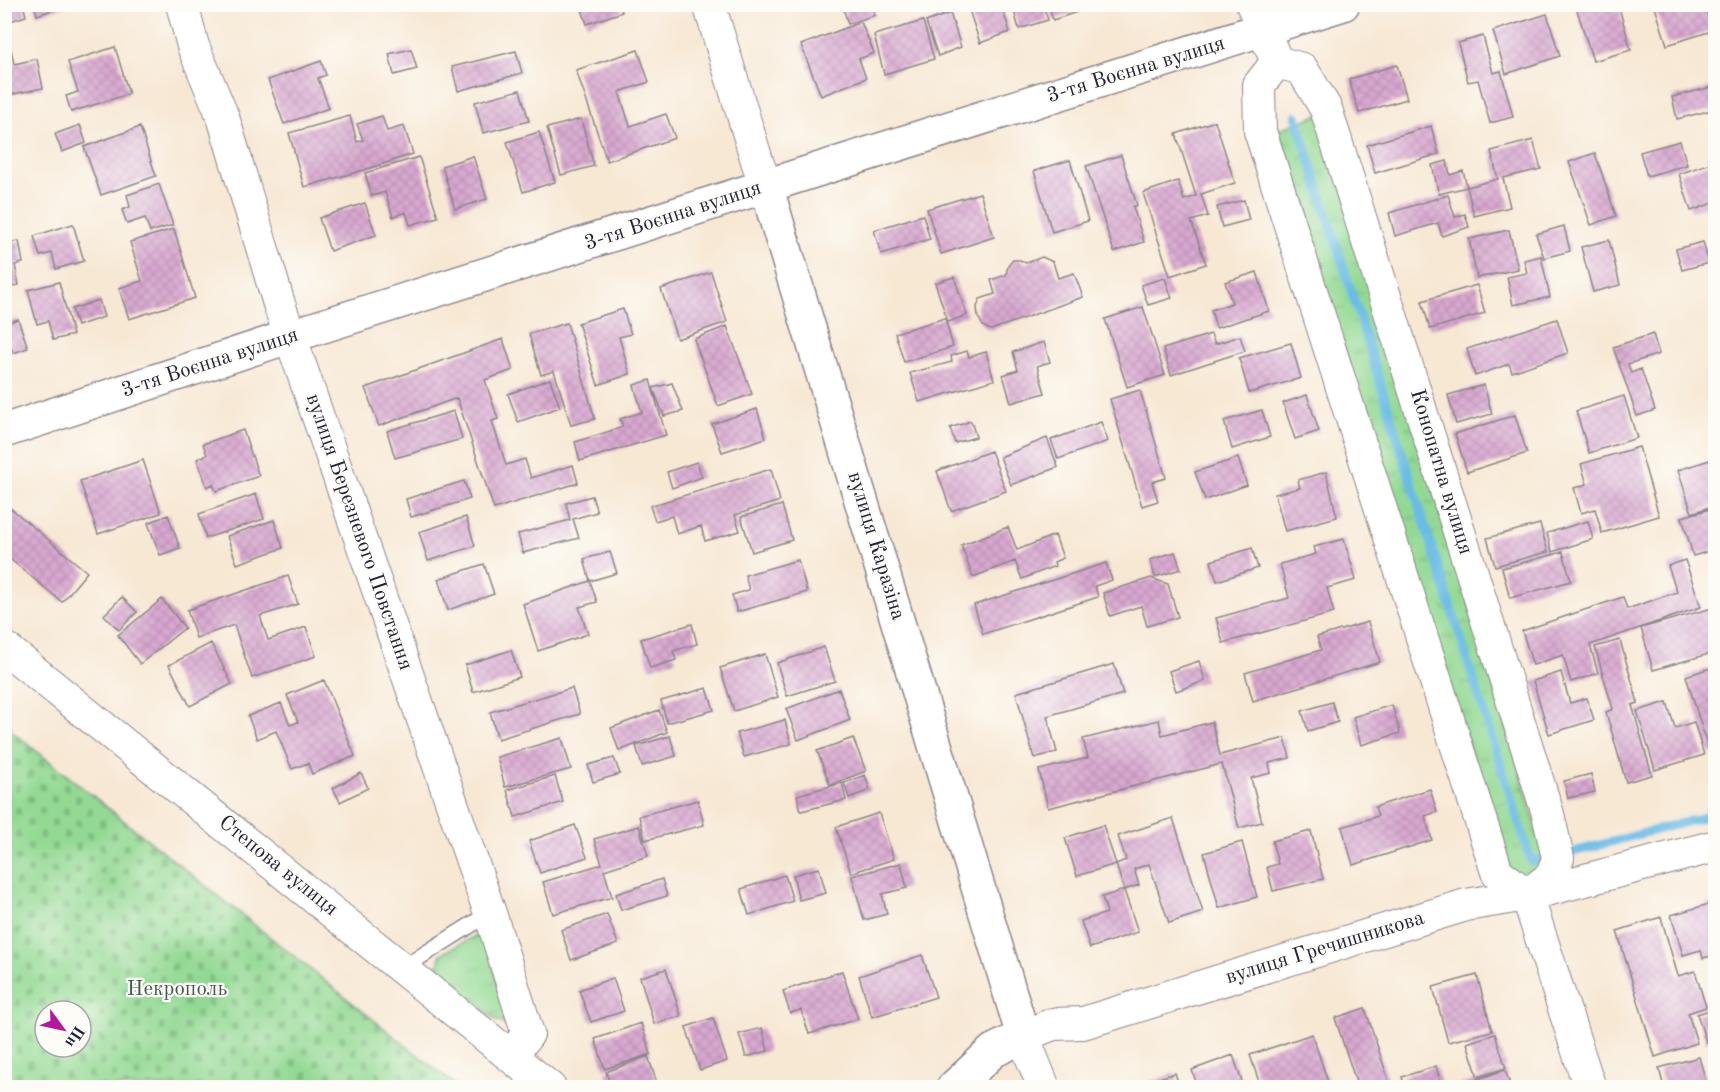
<svg xmlns="http://www.w3.org/2000/svg" width="1720" height="1092" font-family="'Old Standard TT',serif">
<style>
.grass{fill:url(#grass-tufts);stroke:#5a7e67;stroke-width:1.5}
.cemetery{fill:url(#cemetery-stones);stroke:#5a7e67;stroke-width:1.5;fill-rule:evenodd}
.lines{fill:none;stroke-linecap:round;stroke-linejoin:round}
.stream{stroke:#6abce6;stroke-width:9}
.building{fill:url(#building-cross-hatch)}
.service-casing{stroke:#8c8588;stroke-width:18}
.minor-casing{stroke:#8c8588;stroke-width:34}
.tertiary-casing{stroke:#8c8588;stroke-width:36}
.secondary-casing{stroke:#8c8588;stroke-width:36}
.service{stroke:#fff;stroke-width:15}
.minor{stroke:#fff;stroke-width:32}
.tertiary{stroke:#fff;stroke-width:33}
.secondary{stroke:#fff;stroke-width:33}
.labels{text-anchor:middle;dominant-baseline:central;stroke-width:4.5;stroke-linejoin:round;paint-order:stroke}
.street-label{font-size:21px;fill:#22223b;stroke:#fdfcf7}
.park-label{font-size:21px;fill:#445955;stroke:#fdfcf7}
</style>
<defs>
<pattern id="grass-tufts" width="24" height="20" patternUnits="userSpaceOnUse" patternTransform="scale(1.5)"><rect width="24" height="20" fill="#93d993"/><path d="M3 7l-1-3M5 7V3M7 7l1-3M15 17l-1-3M17 17v-4M19 17l1-3" fill="none" stroke="#7eba80"/></pattern>
<pattern id="cemetery-stones" width="16" height="16" patternUnits="userSpaceOnUse" patternTransform="scale(1.5)"><rect width="16" height="16" fill="#93d993"/><path d="M2 7V4a2 2 0 0 1 4 0v3zM10 15v-3a2 2 0 0 1 4 0v3z" fill="#7eba80"/></pattern>
<pattern id="building-cross-hatch" width="8" height="8" patternUnits="userSpaceOnUse" patternTransform="scale(1.5)"><rect width="8" height="8" fill="#d8a8d0"/><path d="M0 0l8 8M0 8l8-8" fill="none" stroke="#b990b4"/></pattern>
</defs>
<rect width="100%" height="100%" fill="#fdfcf7"/>
<filter id="ink" filterUnits="userSpaceOnUse"><feTurbulence type="fractalNoise" baseFrequency=".0167" numOctaves="2"/><feDisplacementMap in="SourceGraphic" scale="12" xChannelSelector="R" yChannelSelector="G"/><feConvolveMatrix kernelMatrix="1 2 1 2 8 2 1 2 1" color-interpolation-filters="sRGB"/></filter>
<filter id="wash" filterUnits="userSpaceOnUse"><feTurbulence type="fractalNoise" baseFrequency=".008" numOctaves="4" result="noise"/><feDisplacementMap in="SourceGraphic" scale="24" xChannelSelector="R" yChannelSelector="G"/><feGaussianBlur stdDeviation="1.35" result="paint"/><feColorMatrix in="noise" values="0 0 0 0 0 0 0 0 0 0 0 0 0 0 0 0 0 1.4 0 .05"/><feComposite in="paint" operator="in"/></filter>
<g filter="url(#wash)">
<rect width="100%" height="100%" fill="#f7e8d4"/>
<path class="grass" d="M1321,114L1549,868L1532,887L1508,872L1275,131Z
M483,932L510,1027L494,1019L465,993L436,972L441,954Z"/>
<path class="cemetery" d="M5,726L458,1087H5ZM45,1011H81V1047H45Z"/>
<g class="lines">
<path class="stream" d="M1296,116L1531,861L1548,858
M1566,854L1716,814"/>
</g>
<g id="blocks">
<path class="building" d="M4,4H23L26,16L4,23Z
M34,4H68V5L37,15Z
M580,4H620L622,12L587,24Z
M842,4H872L875,15L848,24Z
M967,4H1001L1010,32L980,43Z
M1012,4H1043L1048,20L1019,29Z
M1048,4H1081L1083,10L1053,20Z
M1584,4H1618L1631,50L1593,61L1576,7Z
M1654,4H1704L1712,31L1667,45Z
M950,13L961,47L938,56L926,22Z
M1547,14L1560,56L1506,74L1493,31Z
M923,21L934,59L884,74L874,35Z
M861,22L874,53L859,59L866,78L821,96L801,45Z
M1483,36L1493,73L1501,71L1513,117L1490,123L1478,80L1468,82L1458,43Z
M115,47L129,94L71,112L66,96L78,92L68,62Z
M11,49L14,64L37,59L43,88L4,96V50Z
M411,49L417,69L394,75L389,54Z
M638,50L649,82L619,92L630,126L666,114L675,138L607,161L576,70Z
M516,51L522,73L458,91L452,67Z
M321,61L326,75L318,78L329,108L284,124L268,80Z
M1397,65L1407,99L1359,113L1349,79Z
M1716,86V109L1677,119L1672,97Z
M520,90L529,121L483,133L475,102Z
M350,116L357,142L363,140L357,124L382,116L387,131L404,126L413,154L364,170L304,187L289,133Z
M581,119L594,166L561,175L547,128Z
M1215,121L1235,183L1201,194L1208,216L1191,221L1206,264L1170,276L1143,193L1178,181L1184,200L1196,196L1176,134Z
M80,125L86,143L62,152L55,134Z
M1431,126L1439,154L1375,173L1367,145Z
M140,127L156,176L101,195L84,147Z
M539,132L555,182L523,192L507,142Z
M1533,140L1541,169L1503,178L1510,207L1474,216L1467,187L1498,179L1491,151Z
M1680,141L1687,165L1647,176L1640,152Z
M1716,144V158H1715L1711,145Z
M1595,153L1616,216L1591,225L1569,162Z
M1121,155L1137,205L1133,207L1144,242L1114,252L1086,166Z
M473,156L487,199L455,209L442,166Z
M419,157L438,217L410,225L406,212L393,217L385,192L372,196L365,173Z
M1070,160L1088,221L1052,232L1034,171Z
M1447,161L1450,175L1463,171L1467,187L1439,194L1432,165Z
M1716,161V202L1691,211L1679,174Z
M159,184L173,225L150,232L145,218L127,224L122,210L130,207L127,195Z
M980,193L994,237L941,254L927,209Z
M1448,195L1455,217L1465,214L1469,227L1442,236L1438,223L1395,236L1389,213Z
M1244,200L1249,220L1222,227L1217,207Z
M365,203L376,235L330,251L319,218Z
M923,215L930,239L881,254L874,230Z
M73,224L84,261L56,269L52,253L40,256L34,236Z
M1564,226L1570,251L1544,258L1536,234Z
M174,229L195,298L129,319L119,288L142,281L130,242Z
M1509,230L1518,269L1477,278L1469,239Z
M1609,240L1620,285L1593,292L1581,247Z
M19,241L23,263L15,265L19,285L5,288L4,244Z
M1703,242L1709,263L1682,270L1676,249Z
M1541,256L1550,297L1513,305L1507,277L1527,273L1524,260Z
M1042,257L1053,262L1058,278L1074,273L1083,297L991,330L983,326L978,317L977,307L980,299L995,294L991,280L1006,275L1008,266L1013,260H1020L1026,263Z
M711,272L727,322L677,339L661,289Z
M1257,272L1269,311L1216,328L1211,310L1232,303L1225,282Z
M954,277L967,315L948,322L935,283Z
M1165,278L1172,298L1148,305L1141,285Z
M59,282L73,335L53,340L48,321L37,324L28,290Z
M1477,285L1485,313L1430,329L1422,301Z
M99,300L104,317L77,326L72,309Z
M1143,307L1165,375L1127,387L1105,319Z
M623,309L631,334L619,337L630,374L598,385L578,323Z
M945,318L953,347L904,362L895,333Z
M18,319L28,348L13,353L4,324Z
M1557,319L1568,353L1512,372L1509,364L1475,376L1467,349Z
M567,323L595,419L571,425L554,371L541,375L529,334Z
M727,326L752,394L718,406L694,339Z
M1211,334L1215,344L1240,336L1245,351L1171,375L1163,349Z
M1653,334L1659,354L1628,364L1631,373L1641,369L1655,410L1637,416L1613,347Z
M503,339L513,370L485,380L498,419L492,421L506,465L525,459L531,478L573,465L578,483L494,509L457,398L379,426L365,388Z
M1044,342L1050,362L1037,366L1045,393L1011,403L1003,375L1018,370L1013,352Z
M1291,343L1301,378L1249,393L1239,358Z
M967,351L969,357L986,352L994,380L919,402L910,373L952,362L951,356Z
M550,379L560,407L518,422L508,394Z
M650,380L666,435L580,461L575,442L623,427L620,419L642,412L634,385Z
M672,383L683,411L664,416L653,388Z
M1484,385L1492,414L1456,424L1448,395Z
M1140,390L1166,478L1152,482L1158,501L1142,506L1110,399Z
M1307,395L1319,431L1295,439L1283,403Z
M1624,396L1637,438L1589,453L1576,411Z
M757,409L766,438L722,452L712,424Z
M1262,410L1270,437L1232,449L1224,421Z
M454,411L462,439L395,458L387,431Z
M1515,415L1527,453L1467,472L1455,434Z
M971,421L976,437L955,443L950,428Z
M1101,422L1108,441L1058,459L1051,440Z
M243,430L259,476L216,491L213,484L207,487L197,459L207,455L203,444Z
M1047,438L1058,467L1011,485L1000,457Z
M1639,447L1659,516L1602,533L1595,509L1581,513L1574,488L1587,484L1581,464Z
M991,451L1006,491L951,511L937,471Z
M1238,458L1247,485L1205,500L1195,472Z
M1716,458V505L1692,513L1678,470Z
M143,460L161,513L98,534L80,481Z
M697,462L702,477L672,488L667,472Z
M771,469L780,501L735,515L740,531L705,541L701,526L677,534L672,516L655,521L650,506Z
M1326,472L1337,517L1285,531L1275,494L1300,488L1298,480Z
M464,481L470,499L411,517L406,499Z
M256,494L264,519L206,538L199,514Z
M592,496L597,512L573,519L579,538L523,553L518,534L570,520L566,503Z
M782,505L792,540L752,552L741,517Z
M8,506L87,572L62,602L4,554V510Z
M1713,508L1716,519V549L1693,556L1682,517Z
M168,515L180,548L160,555L148,523Z
M466,517L475,546L428,561L419,532Z
M274,520L283,548L237,564L227,536Z
M1588,521L1593,539L1552,552L1547,533Z
M1540,524L1548,552L1495,566L1487,538Z
M1008,527L1017,550L1055,535L1063,558L1054,562L1055,566L1022,579L1015,561L973,577L961,545Z
M1344,539L1356,580L1327,588L1334,613L1223,643L1216,618L1289,598L1280,564L1316,554L1314,547Z
M1252,548L1258,568L1217,581L1211,561Z
M610,552L617,573L590,581L584,559Z
M1175,552L1181,569L1155,577L1150,560Z
M1563,552L1571,581L1510,598L1502,568Z
M798,560L807,592L737,612L732,595L749,590L745,575Z
M1685,560L1701,607L1590,645L1598,673L1571,682L1563,655L1533,665L1522,631L1623,597L1627,609L1677,592L1668,566Z
M1106,563L1112,580L1095,586L1098,597L983,634L974,605Z
M484,564L494,594L448,610L438,579Z
M288,576L298,604L260,616L268,640L306,627L316,656L252,678L234,625L196,638L187,610Z
M1151,578L1168,584L1178,617L1147,626L1141,606L1110,616L1103,593Z
M590,581L597,602L579,607L588,634L538,651L523,604Z
M122,597L137,612L119,630L104,615Z
M162,599L185,628L140,664L118,635Z
M1716,607V652L1653,670L1641,628Z
M1368,622L1380,662L1253,701L1245,673L1321,650L1317,637Z
M692,624L697,644L673,651L676,660L650,668L641,639Z
M1620,640L1638,703L1632,705L1652,775L1626,782L1606,712L1613,709L1595,647Z
M211,643L232,684L190,706L169,665Z
M824,647L835,681L787,696L777,663Z
M511,650L520,677L473,692L465,665Z
M765,654L778,697L734,711L720,668Z
M1199,661L1205,681L1176,691L1169,671Z
M1114,664L1123,694L1047,716L1057,752L1034,758L1016,693Z
M1716,666V752L1710,754L1686,676Z
M1561,672L1570,703L1587,698L1594,720L1549,734L1533,681Z
M324,680L355,756L312,774L308,763L292,769L276,731L257,739L248,716L281,703L290,725L298,722L287,695Z
M572,688L580,714L498,739L490,712Z
M707,688L714,710L667,723L661,701Z
M839,689L850,720L798,740L786,709Z
M1332,702L1338,722L1308,731L1302,711Z
M1667,702L1675,728L1694,722L1704,755L1655,770L1637,711Z
M1392,705L1400,733L1361,745L1353,717Z
M659,710L667,732L619,751L611,728Z
M785,720L791,744L744,757L737,733Z
M1159,720L1162,735L1212,722L1220,755L1285,738L1290,758L1269,763L1271,773L1251,778L1262,822L1239,828L1222,764L1048,808L1039,770L1088,758L1083,739Z
M670,736L676,756L642,766L636,746Z
M562,738L571,769L505,787L497,757Z
M853,738L866,771L830,785L817,751Z
M614,758L620,774L593,782L588,765Z
M361,773L368,788L340,802L333,788Z
M1591,774L1595,792L1568,798L1564,781Z
M865,775L870,790L849,798L844,783Z
M555,776L563,802L515,817L507,790Z
M842,783L846,800L801,811L797,795Z
M1430,789L1437,812L1425,816L1432,840L1353,865L1342,827L1378,816L1375,807Z
M698,800L704,825L645,840L639,816Z
M879,813L894,859L851,873L836,827Z
M1173,818L1203,912L1169,923L1149,864L1134,869L1139,885L1124,890L1138,932L1090,948L1081,921L1107,913L1102,897L1124,890L1116,864L1126,860L1118,836Z
M575,825L587,857L540,873L529,841Z
M1103,825L1116,864L1077,876L1065,838Z
M639,826L648,856L604,870L612,897L553,914L543,882L602,864L594,839Z
M1311,831L1323,879L1273,891L1267,867L1278,864L1272,841Z
M1242,842L1257,897L1219,908L1204,853Z
M901,863L907,888L882,894L887,914L864,920L852,876Z
M819,868L826,893L799,900L793,875Z
M785,875L793,901L749,915L741,889Z
M662,879L667,896L621,910L616,894Z
M1716,902V955L1703,958L1701,950L1683,955L1671,915Z
M607,914L618,944L571,960L561,930Z
M1661,917L1678,976L1695,971L1706,1007L1688,1013L1697,1043L1655,1057L1617,931Z
M922,955L936,997L872,1017L859,976Z
M666,969L681,1016L654,1024L640,977Z
M842,971L858,1019L809,1034L801,1010L790,1013L783,991Z
M1477,975L1492,1031L1448,1042L1433,987Z
M613,978L624,1011L591,1022L579,990Z
M1716,988V1004H1715L1710,990Z
M1365,1008L1391,1088H1358L1335,1018Z
M1716,1008V1039L1706,1042L1697,1014Z
M713,1018L727,1061L700,1070L686,1027Z
M641,1023L651,1054L605,1069L595,1039Z
M762,1028L768,1051L746,1057L739,1034Z
M1312,1034L1330,1088H1261L1250,1055Z
M1495,1034L1506,1068L1478,1077L1467,1043Z
M1233,1055L1244,1088H1198L1192,1070Z
M648,1056L657,1083L645,1088H611L606,1072Z
M1699,1057L1708,1088H1664L1659,1068Z
M1436,1066L1442,1088H1405L1402,1077Z
M1505,1070L1511,1088H1454V1087Z
M1175,1073L1180,1088H1132V1087Z"/>
</g>
</g>
<g filter="url(#ink)">
<use href="#blocks" fill-opacity="0" stroke="#8c8588" stroke-width="1.5"/>
<g class="lines">
<defs>
<path id="service" d="M404,967L490,913"/>
<path id="minor" d="M182,4L193,46L223,117L279,304L490,913L528,1034L511,1056
M709,4L758,164L766,186
M1252,4L1277,62L1259,85L1260,131L1497,872L1527,895L1590,1088
M1277,62L1302,69L1326,109L1548,814L1558,858L1552,876L1527,895
M4,647L550,1088
M1044,1088L1023,1036L1053,1024L1083,1023L1466,905L1527,895L1716,846"/>
<path id="tertiary" d="M4,431L291,336L766,186"/>
<path id="secondary" d="M953,1088L993,1051L1023,1036L766,186L1343,4"/>
</defs>
<use href="#service" class="service-casing"/>
<use href="#minor" class="minor-casing"/>
<use href="#tertiary" class="tertiary-casing"/>
<use href="#secondary" class="secondary-casing"/>
<use href="#service" class="service"/>
<use href="#minor" class="minor"/>
<use href="#tertiary" class="tertiary"/>
<use href="#secondary" class="secondary"/>
</g>
</g>
<g class="labels">
<g class="street-label">
<text transform="translate(1136 70) rotate(-17)">3-тя Воєнна вулиця</text>
<text transform="translate(673 216) rotate(-18)">3-тя Воєнна вулиця</text>
<text transform="translate(210 363) rotate(-18)">3-тя Воєнна вулиця</text>
<text transform="translate(1441 472) rotate(73)">Конопатна вулиця</text>
<text transform="translate(359 532) rotate(71)">вулиця Березневого Повстання</text>
<text transform="translate(876 546) rotate(73)">вулиця Каразіна</text>
<text transform="translate(278 866) rotate(39)">Степова вулиця</text>
<text transform="translate(1325 948) rotate(-17)">вулиця Гречишникова</text>
</g>
<g class="park-label">
<text x="177" y="989">Некрополь</text>
</g>
</g>
<rect width="1720" height="1092" fill="none" stroke="#fdfcf7" stroke-width="24"/>
<g transform="translate(63 1029) rotate(123)"><circle r="28" fill="#fdfcf7" stroke="#a5a5ac" stroke-width="1.5"/>
<path d="M0-4.5L10 22L0 15L-10 22Z" fill="#b5179e"/>
<text y="-9" font-size="16" font-weight="bold" text-anchor="middle" fill="#22223b">Пн</text>
</g>
</svg>
